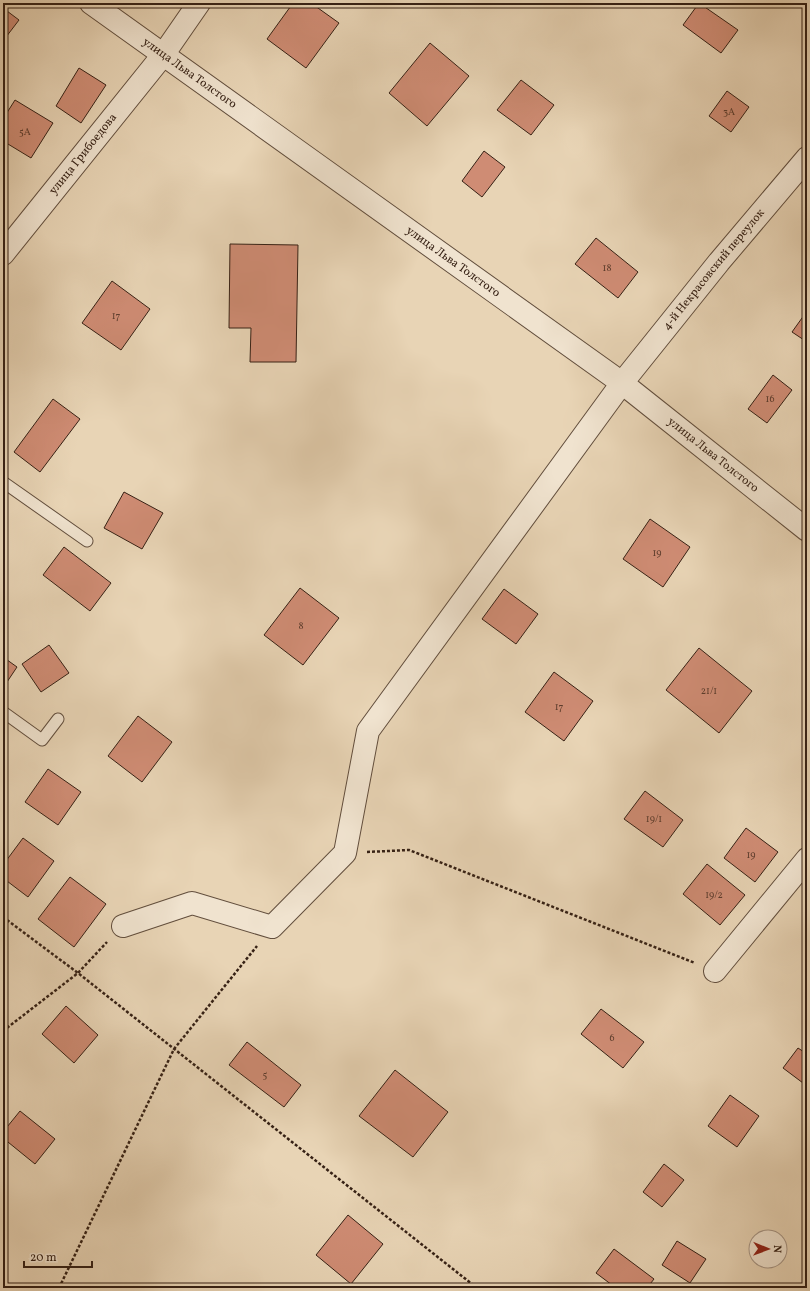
<svg xmlns="http://www.w3.org/2000/svg" width="810" height="1291" font-family="Vollkorn,serif">
<style>
.building{fill:#cf8c74;stroke:#362115}
.lines{fill:none;stroke-linecap:round;stroke-linejoin:round}
.lane-casing{stroke:#624e3d;stroke-width:13}
.street-casing{stroke:#624e3d;stroke-width:24}
.path{stroke:#362115;stroke-width:2.5;stroke-dasharray:3 2;stroke-linecap:butt}
.lane{stroke:#f0e3cf;stroke-width:11}
.street{stroke:#f0e3cf;stroke-width:22}
.labels{text-anchor:middle;dominant-baseline:central;stroke-width:3;stroke-linejoin:round;paint-order:stroke}
.number-label{font-size:10px;fill:#5c3c2d}
.street-label{font-size:12px;fill:#362115;stroke:#f0e3cf}
</style>
<rect width="100%" height="100%" fill="#e8d4b5"/>
<filter id="stains"><feTurbulence type="fractalNoise" baseFrequency=".005" numOctaves="4"/><feColorMatrix values="0 0 0 0 .2 0 0 0 0 .09 0 0 0 0 .02 0 0 0 .5 -.17"/></filter>
<radialGradient id="worn" r=".72"><stop offset=".6" stop-color="#630" stop-opacity="0"/><stop offset="1" stop-color="#630" stop-opacity=".3"/></radialGradient>
<path class="building" d="M293,3H311L339,23L306,68L267,39Z
M699,3L738,30L721,53L683,25Z
M3,8L19,20L3,41Z
M430,43L469,76L427,126L389,93Z
M79,68L106,85L81,123L56,106Z
M521,80L554,105L531,135L497,110Z
M727,91L749,107L731,132L709,116Z
M15,100L53,123L31,158L3,141V119Z
M484,151L505,167L482,197L462,181Z
M596,238L638,272L618,298L575,264Z
M230,244L298,245L296,362H250L251,328H229Z
M112,281L150,309L121,350L82,323Z
M807,311V342L792,332Z
M773,375L792,390L767,423L748,409Z
M53,399L80,419L40,472L14,452Z
M124,492L163,513L142,549L104,528Z
M650,519L690,547L663,587L623,559Z
M64,547L111,583L90,611L43,575Z
M300,588L339,618L303,665L264,635Z
M504,589L538,614L516,644L482,619Z
M49,645L69,673L41,692L22,664Z
M699,648L752,691L719,733L666,690Z
M3,657L17,667L3,688Z
M554,672L593,701L564,741L525,712Z
M138,716L172,742L142,782L108,756Z
M48,769L81,792L58,825L25,802Z
M645,791L683,820L663,847L624,819Z
M746,828L778,852L755,882L724,858Z
M23,838L54,861L28,897L3,878V865Z
M707,864L745,895L720,925L683,894Z
M70,877L106,904L74,947L38,919Z
M66,1006L98,1035L74,1063L42,1034Z
M601,1009L644,1042L623,1068L581,1034Z
M247,1042L301,1085L284,1107L229,1065Z
M798,1048L807,1054V1086L783,1068Z
M395,1070L448,1112L413,1157L359,1116Z
M730,1095L759,1116L737,1147L708,1126Z
M20,1111L55,1139L35,1164L3,1138V1132Z
M664,1164L684,1180L662,1207L643,1192Z
M348,1215L383,1244L351,1284L316,1255Z
M677,1241L706,1259L690,1283L662,1265Z
M614,1249L654,1279L647,1288H616L596,1273Z"/>
<g class="lines">
<defs>
<path id="lane" d="M3,482L87,541
M3,712L42,740L58,719"/>
<g id="street">
<path id="s1" d="M91,3L622,383L807,530"/>
<path id="s2" d="M3,254L163,55L199,3"/>
<path id="s3" d="M123,926L192,903L272,927L345,853L368,731L622,383L719,262L807,158"/>
<path d="M715,971L807,859"/>
</g>
</defs>
<use href="#lane" class="lane-casing"/>
<use href="#street" class="street-casing"/>
<path class="path" d="M367,852L409,850L695,963
M3,917L78,973L477,1288
M3,1031L78,973L107,942
M59,1288L174,1049L257,946"/>
<use href="#lane" class="lane"/>
<use href="#street" class="street"/>
</g>
<g class="labels">
<g class="number-label">
<text x="729" y="112">3А</text>
<text x="25" y="132">5А</text>
<text x="607" y="268">18</text>
<text x="116" y="316">17</text>
<text x="770" y="399">16</text>
<text x="657" y="553">19</text>
<text x="301" y="626">8</text>
<text x="709" y="691">21/1</text>
<text x="559" y="707">17</text>
<text x="654" y="819">19/1</text>
<text x="751" y="855">19</text>
<text x="714" y="895">19/2</text>
<text x="612" y="1038">6</text>
<text x="265" y="1075">5</text>
</g>
<g class="street-label">
<text stroke="none"><textPath href="#s1" startOffset="121">улица Льва Толстого</textPath></text>
<text stroke="none"><textPath href="#s2" startOffset="128">улица Грибоедова</textPath></text>
<text stroke="none"><textPath href="#s1" startOffset="445">улица Льва Толстого</textPath></text>
<text stroke="none"><textPath href="#s3" startOffset="961">4-й Некрасовский переулок</textPath></text>
<text stroke="none"><textPath href="#s1" startOffset="769">улица Льва Толстого</textPath></text>
</g>
</g>
<rect width="810" height="1291" fill="none" stroke="#e8d4b5" stroke-width="16"/>
<rect x="4" y="4" width="802" height="1283" fill="none" stroke="#362115" stroke-width="2"/>
<rect x="8" y="8" width="794" height="1275" fill="none" stroke="#362115"/>
<g transform="translate(768 1249) rotate(91)"><circle r="19" fill="#f0e3cf" stroke="#a69585"/>
<path d="M0-3L7 15L0 10L-7 15Z" fill="#8f2418"/>
<text y="-6" font-size="11" font-weight="bold" text-anchor="middle" fill="#362115">N</text>
</g>
<path d="M24 1261v6h68v-6" fill="none" stroke="#362115" stroke-width="2"/>
<text x="30" y="1261" font-size="12" fill="#362115" stroke="#f0e3cf" stroke-width="3" paint-order="stroke">20 m</text>
<rect width="100%" height="100%" filter="url(#stains)"/>
<rect width="100%" height="100%" fill="url(#worn)"/>
</svg>
